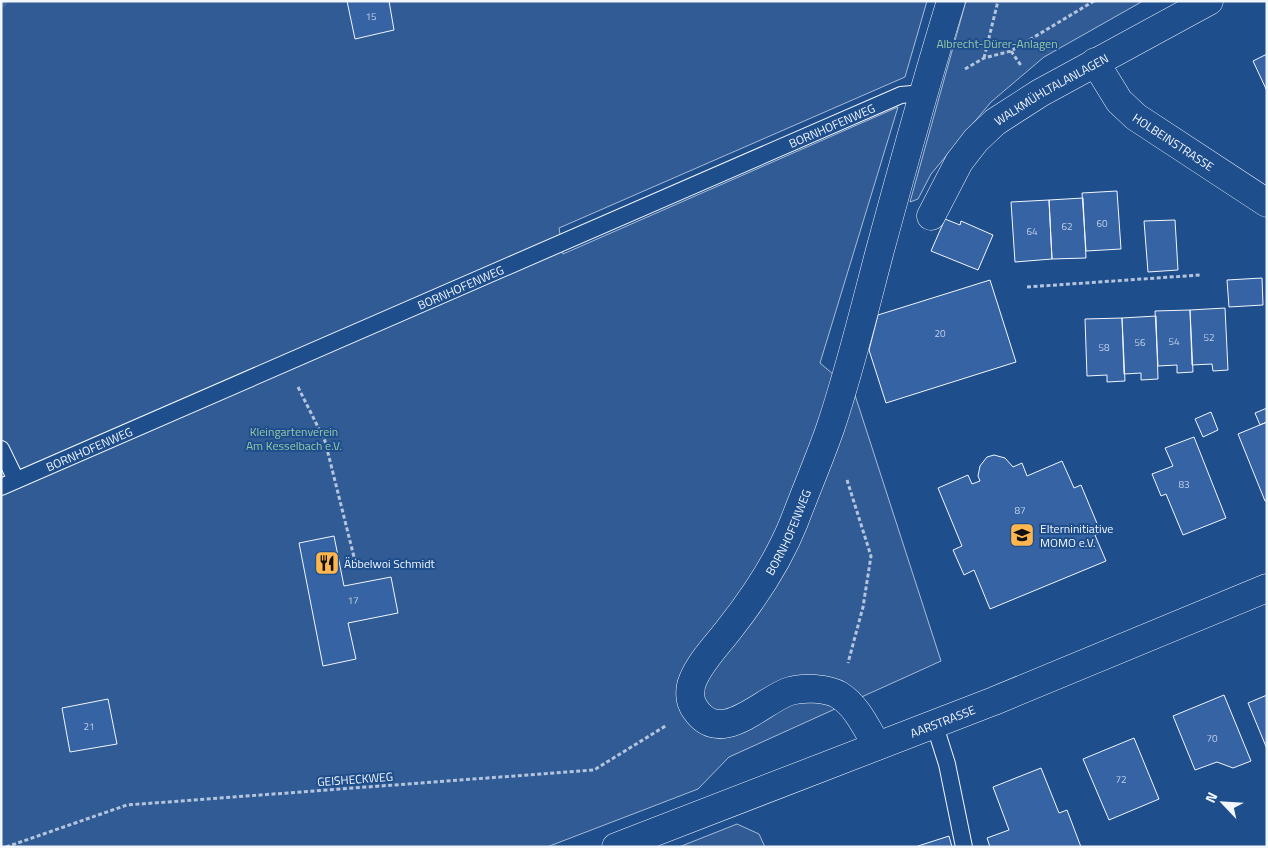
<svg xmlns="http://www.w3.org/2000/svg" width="1268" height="848" font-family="'Titillium Web',sans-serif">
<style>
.built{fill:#305b95;stroke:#a8bbd7}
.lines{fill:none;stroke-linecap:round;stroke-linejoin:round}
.stream{stroke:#446ba0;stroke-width:11}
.building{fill:#3563a3;stroke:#f2f6ff}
.lane-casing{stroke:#f2f6ff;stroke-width:18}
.street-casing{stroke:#f2f6ff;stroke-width:29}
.primary-casing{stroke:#f2f6ff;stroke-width:29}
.path{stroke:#b3c4dc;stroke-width:3;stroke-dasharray:4 2.5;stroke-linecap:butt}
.lane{stroke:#1f4e8c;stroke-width:16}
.street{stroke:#1f4e8c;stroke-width:28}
.primary{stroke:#1f4e8c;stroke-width:28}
.labels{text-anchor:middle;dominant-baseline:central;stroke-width:4;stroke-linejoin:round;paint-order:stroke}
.number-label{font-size:10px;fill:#c3d1e8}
.park-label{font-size:12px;fill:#97c8a6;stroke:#1f4e8c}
.street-label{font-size:12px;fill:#f2f6ff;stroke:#1f4e8c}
.poi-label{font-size:12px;fill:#f2f6ff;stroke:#1f4e8c;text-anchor:start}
</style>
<rect width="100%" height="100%" fill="#1f4e8c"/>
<path class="built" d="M1,1H927L905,77L559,228L563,254L898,107L820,363L854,392L941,661L729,757L698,789L547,847H1Z
M966,1H1143L1044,57L991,102L931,174L918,199L910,202Z
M737,824L759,834L765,847H679Z"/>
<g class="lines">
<path class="stream" d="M1,2L2,1"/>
</g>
<path class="building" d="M347,1H389L394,30L355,39Z
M1267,54V91L1253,61Z
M1117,191L1121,249L1086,251L1082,193Z
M1083,198L1086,258L1052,259L1049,200Z
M1049,200L1052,259L1015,262L1011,202Z
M945,219L960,225L961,221L993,235L978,270L931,251Z
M1175,220L1178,270L1148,272L1144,221Z
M1262,278L1263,305L1229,307L1227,280Z
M990,280L1016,362L886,403L869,350L878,315Z
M1225,308L1228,370L1213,371L1212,364L1192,365L1190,310Z
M1190,310L1193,372L1177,373V365L1158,366L1155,311Z
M1156,316L1158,379L1141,380V373L1124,374L1122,318Z
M1122,318L1125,381L1107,382V375L1087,376L1085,319Z
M1267,408V422L1260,425L1255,413Z
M1211,412L1218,430L1203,437L1195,419Z
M1267,422V501H1265L1238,434Z
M1194,437L1226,518L1183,535L1166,494L1161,496L1152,474L1173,466L1165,448Z
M994,455L1005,458L1013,467L1022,463L1027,476L1062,461L1074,488L1081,485L1101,533L1095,535L1106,561L990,609L974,570L964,575L953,550L962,546L938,488L968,475L972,484L980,481L978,476L980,466L987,457Z
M334,536L344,586L391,577L398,613L348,623L356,659L323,666L299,543Z
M1224,695L1251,761L1233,768L1217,762L1195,770L1173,716Z
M1267,695V749L1248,703Z
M108,699L117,744L70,752L62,708Z
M1134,738L1159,799L1109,820L1083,759Z
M1041,768L1059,813L1067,810L1081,847H990L987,838L1009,830L993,787Z
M949,836L952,847H915Z"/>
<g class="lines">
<defs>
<g id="lane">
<path d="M1,449L16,480"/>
<path id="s1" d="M1,487L901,95L923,93"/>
<path d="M934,723L947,764L964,847"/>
</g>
<g id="street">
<path id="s2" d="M1095,62L1119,101L1136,117L1267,203"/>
<path id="s3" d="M931,216L959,162L976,140L995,122L1040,93L1209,1"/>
<path id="s4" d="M877,746C867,729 857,706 839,695C827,688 803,687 790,691C762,700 721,748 695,709C689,701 689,689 693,680C700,662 718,644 730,628C756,595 778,562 794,522C806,490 820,458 831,426C850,369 864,311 879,254C902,169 925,85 951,1"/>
</g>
<g id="primary">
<path id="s5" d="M616,847L994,701L1267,588"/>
</g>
</defs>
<use href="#lane" class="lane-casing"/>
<use href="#street" class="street-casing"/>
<use href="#primary" class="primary-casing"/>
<path class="path" d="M1011,51L1022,67
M984,58L998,1
M965,69L984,58L1011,51L1094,1
M1027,287L1200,275
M298,387L325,441L357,569
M847,480L871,556L863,607L848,663
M6,847L127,805L594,770L667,725"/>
<use href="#lane" class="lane"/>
<use href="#street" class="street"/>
<use href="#primary" class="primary"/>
</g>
<defs>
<symbol id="school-square" viewBox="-11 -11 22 22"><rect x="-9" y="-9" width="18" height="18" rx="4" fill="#ffb74d" stroke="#1f4e8c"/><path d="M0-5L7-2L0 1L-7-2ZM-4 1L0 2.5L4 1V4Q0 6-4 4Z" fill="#111"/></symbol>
<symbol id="restaurant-square" viewBox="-11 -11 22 22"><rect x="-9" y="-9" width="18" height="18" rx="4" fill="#ffb74d" stroke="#1f4e8c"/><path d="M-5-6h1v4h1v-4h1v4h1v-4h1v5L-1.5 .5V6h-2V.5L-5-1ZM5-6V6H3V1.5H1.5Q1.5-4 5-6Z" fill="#111"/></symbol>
</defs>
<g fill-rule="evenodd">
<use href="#school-square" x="1008" y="521" width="28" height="28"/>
<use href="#restaurant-square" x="313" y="549" width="28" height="28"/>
</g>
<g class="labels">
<g class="number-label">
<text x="371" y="16">15</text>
<text x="1102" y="223">60</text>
<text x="1067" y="226">62</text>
<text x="1032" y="231">64</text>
<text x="940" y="333">20</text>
<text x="1209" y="337">52</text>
<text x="1174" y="341">54</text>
<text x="1140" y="342">56</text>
<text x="1104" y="347">58</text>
<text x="1184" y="484">83</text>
<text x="1020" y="510">87</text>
<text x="353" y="600">17</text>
<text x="89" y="726">21</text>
<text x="1212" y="738">70</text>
<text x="1121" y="779">72</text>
</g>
<g class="park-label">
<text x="997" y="43">Albrecht-Dürer-Anlagen</text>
<text x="294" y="431">Kleingartenverein<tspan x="294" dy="14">Am Kesselbach e.V.</tspan></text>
</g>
<g class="street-label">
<text stroke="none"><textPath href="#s3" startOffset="180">WALKMÜHLTALANLAGEN</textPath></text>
<text stroke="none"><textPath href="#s1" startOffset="906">BORNHOFENWEG</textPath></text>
<text stroke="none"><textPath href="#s2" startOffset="114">HOLBEINSTRASSE</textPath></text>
<text stroke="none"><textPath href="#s1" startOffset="501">BORNHOFENWEG</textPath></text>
<text stroke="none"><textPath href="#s1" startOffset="96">BORNHOFENWEG</textPath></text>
<text stroke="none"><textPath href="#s4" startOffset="430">BORNHOFENWEG</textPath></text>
<text stroke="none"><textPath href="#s5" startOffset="350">AARSTRASSE</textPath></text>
<text transform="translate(355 779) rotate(-4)">GEISHECKWEG</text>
</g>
<g class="poi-label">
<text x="1040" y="528">Elterninitiative<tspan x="1040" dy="14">MOMO e.V.</tspan></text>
<text x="344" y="563">Äbbelwoi Schmidt</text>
</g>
</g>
<rect width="1268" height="848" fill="none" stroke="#f2f6ff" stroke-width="5"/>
<g transform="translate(1223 803) rotate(295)" stroke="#1f4e8c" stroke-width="4" paint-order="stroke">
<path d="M0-4L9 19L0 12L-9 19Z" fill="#f2f6ff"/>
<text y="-8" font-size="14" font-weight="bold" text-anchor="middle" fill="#f2f6ff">N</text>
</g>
</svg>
